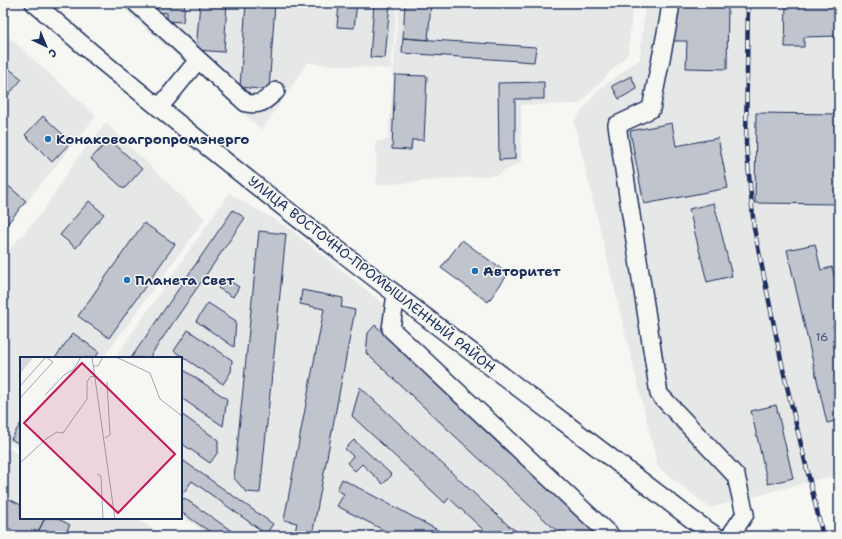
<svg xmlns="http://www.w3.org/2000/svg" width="842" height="539" font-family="'Shantell Sans',sans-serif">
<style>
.built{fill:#e6e7e7}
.building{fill:#c0c4cd;stroke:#1b2f5e}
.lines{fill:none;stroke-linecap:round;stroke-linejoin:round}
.minor-casing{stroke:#1b2f5e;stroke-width:20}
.minor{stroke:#f6f6f2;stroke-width:17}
.rail-casing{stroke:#1b2f5e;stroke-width:4.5}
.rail{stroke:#f6f6f2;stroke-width:3;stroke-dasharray:9;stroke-linecap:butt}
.poi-dot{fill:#1f6fb2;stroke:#f6f6f2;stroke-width:1.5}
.labels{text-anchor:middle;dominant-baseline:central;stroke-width:3;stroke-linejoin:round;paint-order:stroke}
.number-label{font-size:12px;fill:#44547a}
.poi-label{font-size:14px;font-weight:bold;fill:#1b2f5e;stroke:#f6f6f2;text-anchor:start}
.street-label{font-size:14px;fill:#1b2f5e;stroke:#f6f6f2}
.inset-road{fill:none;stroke:#9ea6b7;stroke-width:1}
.view{fill:#c2185b;fill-opacity:0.15;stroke:#c2185b;stroke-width:2}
.inset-edge{fill:none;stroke:#1b2f5e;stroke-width:2}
</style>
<rect width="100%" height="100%" fill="#f6f6f2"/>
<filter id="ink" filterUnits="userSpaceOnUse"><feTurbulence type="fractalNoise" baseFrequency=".025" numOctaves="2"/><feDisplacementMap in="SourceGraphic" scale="8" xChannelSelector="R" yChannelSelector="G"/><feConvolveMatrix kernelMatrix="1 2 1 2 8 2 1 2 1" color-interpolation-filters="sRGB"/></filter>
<g filter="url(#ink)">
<path class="built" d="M117,3H397L391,69L307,63L262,130Z
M399,3H633L628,54L579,104L521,105V162L497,175L377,185L376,141L388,140Z
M645,3H839V474L710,508L658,467L574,122L596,92L640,59Z
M3,32L96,116L3,231Z
M106,123L205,219L103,358H21V449L3,439V257L42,212L76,160Z
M229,193L290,229L385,305L400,333L619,536H211L181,516V358H115Z
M3,446L21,455V518H134L166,536H3Z"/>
<path class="building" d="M157,3H185L183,22L167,21V13L157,12Z
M200,3H227L224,52L196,50Z
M246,3H275L269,90L240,87Z
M339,3H357L354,28L337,27Z
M374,3H390L385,58L370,57Z
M405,3H431L428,40L403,38Z
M675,3H728L727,69L686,68L687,41H674Z
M786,3H839V36L804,37V47H785Z
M403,38L536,47L534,62L402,53Z
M3,64L22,79L4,100L3,99Z
M395,75L427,76L424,140H412L411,150L392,149Z
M631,76L637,89L619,99L612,86Z
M544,82V99H515V159L499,160L498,83Z
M756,113L839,114V204L755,203Z
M43,116L71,142L52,162L25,135Z
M672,123L676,146L718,138L728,188L644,204L630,131Z
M109,139L142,169L124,189L91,159Z
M5,183L26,201L3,229V185Z
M89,201L104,214L76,248L60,235Z
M714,203L732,276L707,282L689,209Z
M233,210L245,218L149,358H131Z
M144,223L175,244L109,338L78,316Z
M259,231L286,234L260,493L246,492L234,478Z
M462,240L508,274L488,302L441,268Z
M815,244L821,270L832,267L839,295V323L833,325L839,350V420L827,423L787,250Z
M225,278L239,287L233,297L218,288Z
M302,290L343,298L341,307L355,310L312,536H294L297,523L284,520L324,309L300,304Z
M208,303L236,321L234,347L196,321Z
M375,325L601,536H562L366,353L368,333Z
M188,330L232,360L231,372L223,384L174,351Z
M73,333L99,352L95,358H55Z
M181,368L227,399L223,426L181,398Z
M360,387L510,527L525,536H490L449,498L445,503L352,416Z
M776,405L793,478L768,484L751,411Z
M181,414L218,440V452L210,463L181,443Z
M21,423V445L11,439Z
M354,440L392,475L383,484L362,464L355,471L347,463L353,456L345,449Z
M181,459L273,524L266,534L192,481L181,496Z
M342,479L449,536H395L337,506L344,494L337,490Z
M3,496L21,505V518H45L36,536H23L3,525Z
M184,498L239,536H216L181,512V502Z
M45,518H57L70,525L64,536H36Z"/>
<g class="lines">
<defs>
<path id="minor" d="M34,3C64,28 93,55 124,79C308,231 500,373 690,518L716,536
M136,3L246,103C261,106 265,101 276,91
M671,3L668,23L651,109L617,125L659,394L736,476L745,514L730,536
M159,108L198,60
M396,294L391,329L611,536"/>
</defs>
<use href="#minor" class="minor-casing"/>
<use href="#minor" class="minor"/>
<defs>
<path id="rail" d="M748,3L746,143L754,228L784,374L823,536"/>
</defs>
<use href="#rail" class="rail-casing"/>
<use href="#rail" class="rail"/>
</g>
</g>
<g class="poi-dot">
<circle cx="48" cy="139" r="4"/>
<circle cx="475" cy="271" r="4"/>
<circle cx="127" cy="280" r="4"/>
</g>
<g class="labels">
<g class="number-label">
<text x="822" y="337">16</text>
</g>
<g class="poi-label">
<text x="56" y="139">Конаковоагропромэнерго</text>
<text x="483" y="271">Авторитет</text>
<text x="135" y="280">Планета Свет</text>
</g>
<g class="street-label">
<text transform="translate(372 274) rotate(38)">УЛИЦА ВОСТОЧНО-ПРОМЫШЛЕННЫЙ РАЙОН</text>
</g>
</g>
<g transform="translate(20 357)">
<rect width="162" height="162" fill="#f6f6f2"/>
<path d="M4,0L13,1L0,17V4Z" fill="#d6d9dd"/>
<path class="inset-road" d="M72,0L95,162M96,0L130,16L140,42L162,59M74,9H78L83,0M0,29L26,0L33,5L0,41M25,38L44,18L54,12L61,0M85,81L90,78L87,25M0,106L26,82L37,75L43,76L67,42V25L70,20L75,19M77,117L81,119L83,162"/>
<path class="view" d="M62,6L155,97L98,156L4,66Z"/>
<rect width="162" height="162" class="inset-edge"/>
</g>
<rect width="842" height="539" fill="none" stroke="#f6f6f2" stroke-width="16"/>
<rect x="8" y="8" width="826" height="523" fill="none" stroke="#1b2f5e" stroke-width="1.5" filter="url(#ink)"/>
<g transform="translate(46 46) rotate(136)" stroke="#f6f6f2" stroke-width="3" paint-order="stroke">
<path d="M0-3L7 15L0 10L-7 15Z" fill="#1b2f5e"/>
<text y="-6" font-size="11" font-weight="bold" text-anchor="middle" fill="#1b2f5e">С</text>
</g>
</svg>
